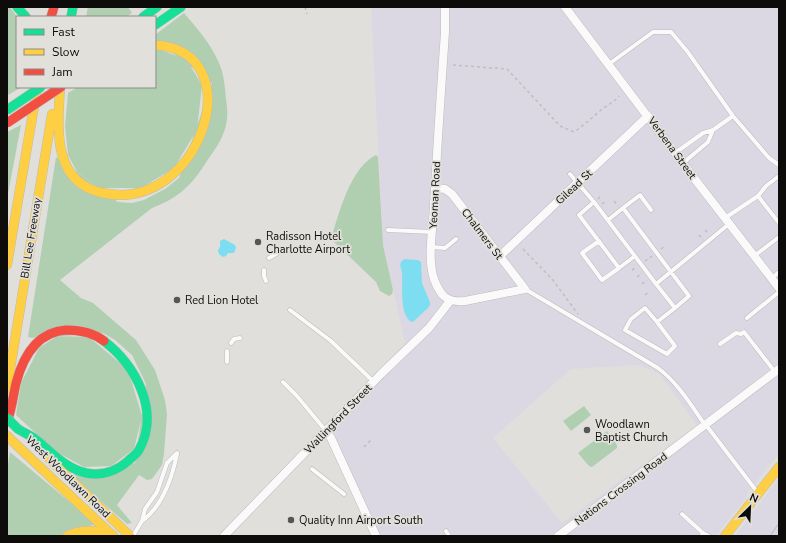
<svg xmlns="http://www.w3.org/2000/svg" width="786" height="543" font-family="'Nunito Sans',sans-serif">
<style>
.industrial{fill:#dcd8e3;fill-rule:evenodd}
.green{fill:#b0cfb1}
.water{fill:#7dddf1}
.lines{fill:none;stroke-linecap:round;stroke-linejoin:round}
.lane-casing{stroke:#bdbbb9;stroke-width:5}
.street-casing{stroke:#bdbbb9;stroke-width:9}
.fast-casing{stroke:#bdbbb9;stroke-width:10}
.slow-casing{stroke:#bdbbb9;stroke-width:10}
.jam-casing{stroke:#bdbbb9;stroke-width:10}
.path{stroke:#bfbebe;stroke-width:1.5;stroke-dasharray:3 3;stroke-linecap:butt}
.lane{stroke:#fafafa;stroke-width:4}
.street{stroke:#fafafa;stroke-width:8}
.fast{stroke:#16e098;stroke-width:9}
.slow{stroke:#ffcf43;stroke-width:9}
.jam{stroke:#f24e42;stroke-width:9}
.tram{stroke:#b7b7b7;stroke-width:1}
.fast-bridge-casing{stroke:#bbbab8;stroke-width:10;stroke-linecap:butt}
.jam-bridge-casing{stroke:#bbbab8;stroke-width:10;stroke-linecap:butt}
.fast-bridge{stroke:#16e098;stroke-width:9}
.jam-bridge{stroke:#f24e42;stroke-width:9}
.poi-dot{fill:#575654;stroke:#e2e0db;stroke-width:1.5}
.labels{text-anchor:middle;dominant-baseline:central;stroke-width:3.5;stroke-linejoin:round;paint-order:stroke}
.street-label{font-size:11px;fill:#0d0c0a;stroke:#e2e0db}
.poi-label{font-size:11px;fill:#0d0c0a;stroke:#e2e0db;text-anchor:start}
</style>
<rect width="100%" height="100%" fill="#e1dfdc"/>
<path class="industrial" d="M371,7H779V454L748,492L746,498L716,536H375L326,425L405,343L383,245ZM639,365L659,374L697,425L562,523L493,438L571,369Z
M779,478V536H735L747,520Z"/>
<path class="green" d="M7,7H10L17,17V87H22L8,95L7,98Z
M88,7H128L132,13L126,17H86Z
M184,13C197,28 211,44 219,63C224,74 225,87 226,99C228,111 228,121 224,132C220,143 213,152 207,161C192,185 179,198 152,208L60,280L81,298L93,303L136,340L155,370L165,400L167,414L164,454L162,465L152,479L147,480L139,475L117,505L132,523L127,524L70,474L135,463L146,384L132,355L115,340L103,333L32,338L28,337L56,157L118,202L132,203L144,200L165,189L179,178L212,83L155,39V35Z
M155,48L186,59L202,85L197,130L174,168L141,188H99L77,172L68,155L65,126L68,93L78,87H155Z
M21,125L7,199V132Z
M376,155L378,157L383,245L393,290L392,294L389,296L380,291L376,282L331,239C339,213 350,168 376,155Z
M57,336L89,337L128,370L142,416L134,449L111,466L84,467L55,451L16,415L21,383L39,348Z
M584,406L591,415L571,431L563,421Z
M607,431L617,445V448L592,467L589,466L578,453Z
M10,452L96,524L60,536H7V470Z"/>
<path class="water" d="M224,239L235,245L236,248L234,253H228L226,256L223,257L219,254L218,250L220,247V241Z
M404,259L418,260L421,262L422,283L430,302V305L428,308L414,321L411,322C399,314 403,286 402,274C402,269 399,267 401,262Z"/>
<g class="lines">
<defs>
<path id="lane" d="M609,64L653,32H671L687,51L733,116
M713,130L733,116L769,158L779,165
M675,153L703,133L713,130L708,142L683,163
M570,174L594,202L656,284
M758,196L766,186L779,176
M594,202L579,215L619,268L602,280L582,253L599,241
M651,210L640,195L623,208L689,296L675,308
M725,218L758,196L779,223
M608,220L623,208
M388,230L432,232
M431,247L445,248L456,239
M754,256L779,237
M269,258L278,253
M619,268L635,256
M264,270V276L266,281
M772,278L779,272
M525,289L658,368C678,383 691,405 705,425
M290,310L331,341L374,382
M747,318L779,292
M657,322L645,308L631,319L625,330L667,354L675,346L657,322L675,308L656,284L729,224
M231,343L234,339L240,338
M720,344L736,333L741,334L744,332L775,372
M227,351V362
M283,382L297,396L326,431
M706,425L758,493
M312,469L344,494
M682,514L703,533
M142,521C163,506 172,478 177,454
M446,531L449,536
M133,536L142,521L145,509L157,492L167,463L177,453
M701,536L703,533L709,536"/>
<path id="street" d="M565,7L697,182L779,288
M435,188L445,189L452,194L525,289L465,301C446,303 440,295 434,279C427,258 433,228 434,206C437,148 441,90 445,32V7
M499,257L648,116
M326,431L331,438L376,536
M224,536L381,374L429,328L450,301
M558,536L779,369"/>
<path id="fast" d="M17,7L26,17
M71,17L73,7
M143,17L157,7
M155,25L181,7
M18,429C23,432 29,435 34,438C51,451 64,468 86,473C102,476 117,471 128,461C132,457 137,454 139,450C161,411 135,365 104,341"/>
<path id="slow" d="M60,87C58,127 51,182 103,193C200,214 254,51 155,45
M7,265L36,95
M7,388L52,114
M7,436L113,536
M47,457L130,536
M67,536C82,528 97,531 113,535
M725,536L779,467"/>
<path id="jam" d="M51,17L54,7
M7,422C12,409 13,396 16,383C23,357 37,332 66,330C79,330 94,333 104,341"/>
</defs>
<use href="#lane" class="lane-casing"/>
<use href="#street" class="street-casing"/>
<use href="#fast" class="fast-casing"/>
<use href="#slow" class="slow-casing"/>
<use href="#jam" class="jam-casing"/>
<path class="path" d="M305,7L307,14
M453,65L507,69L560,126L574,132C584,125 592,118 601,110C607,105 613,103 619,96
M598,199L602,195
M614,201L618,206
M602,204L606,201
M705,230L709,234
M699,235L703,240
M523,249L552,279L578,314
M661,249L665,246
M645,261L652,256
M632,270L637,267
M637,277L642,273
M642,284L647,280
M645,295L649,292
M364,447L372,439"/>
<use href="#lane" class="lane"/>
<use href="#street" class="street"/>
<use href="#fast" class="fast"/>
<use href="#slow" class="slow"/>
<use href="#jam" class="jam"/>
<path class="tram" d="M770,536L779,523"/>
<defs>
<path id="fast-bridge" d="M7,110L41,87
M7,418L18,429"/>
<path id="jam-bridge" d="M7,123L61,87"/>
</defs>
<use href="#fast-bridge" class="fast-bridge-casing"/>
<use href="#jam-bridge" class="jam-bridge-casing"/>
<use href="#fast-bridge" class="fast-bridge"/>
<use href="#jam-bridge" class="jam-bridge"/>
</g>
<g class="poi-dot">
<circle cx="258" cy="242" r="4"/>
<circle cx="177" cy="300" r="4"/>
<circle cx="587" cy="430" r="4"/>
<circle cx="291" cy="520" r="4"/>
</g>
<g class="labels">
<g class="street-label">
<text transform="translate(672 148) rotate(54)">Verbena Street</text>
<text transform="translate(574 187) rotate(-43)">Gilead St</text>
<text transform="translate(435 195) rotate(-87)">Yeoman Road</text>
<text transform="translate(482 234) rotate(53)">Chalmers St</text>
<text transform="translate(31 238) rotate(-81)">Bill Lee Freeway</text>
<text transform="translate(338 419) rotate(-46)">Wallingford Street</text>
<text transform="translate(68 477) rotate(44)">West Woodlawn Road</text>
<text transform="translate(621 489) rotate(-37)">Nations Crossing Road</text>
</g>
<g class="poi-label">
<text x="266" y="236">Radisson Hotel<tspan x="266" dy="13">Charlotte Airport</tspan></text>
<text x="185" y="300">Red Lion Hotel</text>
<text x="595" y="424">Woodlawn<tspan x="595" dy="13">Baptist Church</tspan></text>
<text x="299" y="520">Quality Inn Airport South</text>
</g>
</g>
<rect width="786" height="543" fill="none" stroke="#0d0c0a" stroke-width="16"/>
<rect x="16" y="16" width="140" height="72" fill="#e2e0db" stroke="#8d8b87"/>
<rect x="24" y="29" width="20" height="6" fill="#16e098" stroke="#8d8b87"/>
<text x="52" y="36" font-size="12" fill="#0d0c0a">Fast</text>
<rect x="24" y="49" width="20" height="6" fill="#ffcf43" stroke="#8d8b87"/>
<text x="52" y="56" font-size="12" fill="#0d0c0a">Slow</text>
<rect x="24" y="69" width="20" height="6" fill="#f24e42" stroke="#8d8b87"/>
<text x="52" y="76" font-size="12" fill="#0d0c0a">Jam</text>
<g transform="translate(750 507) rotate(24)" stroke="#e2e0db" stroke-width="3" paint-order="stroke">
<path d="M0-3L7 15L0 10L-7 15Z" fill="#0d0c0a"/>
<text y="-6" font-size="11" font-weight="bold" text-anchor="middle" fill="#0d0c0a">N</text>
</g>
</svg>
